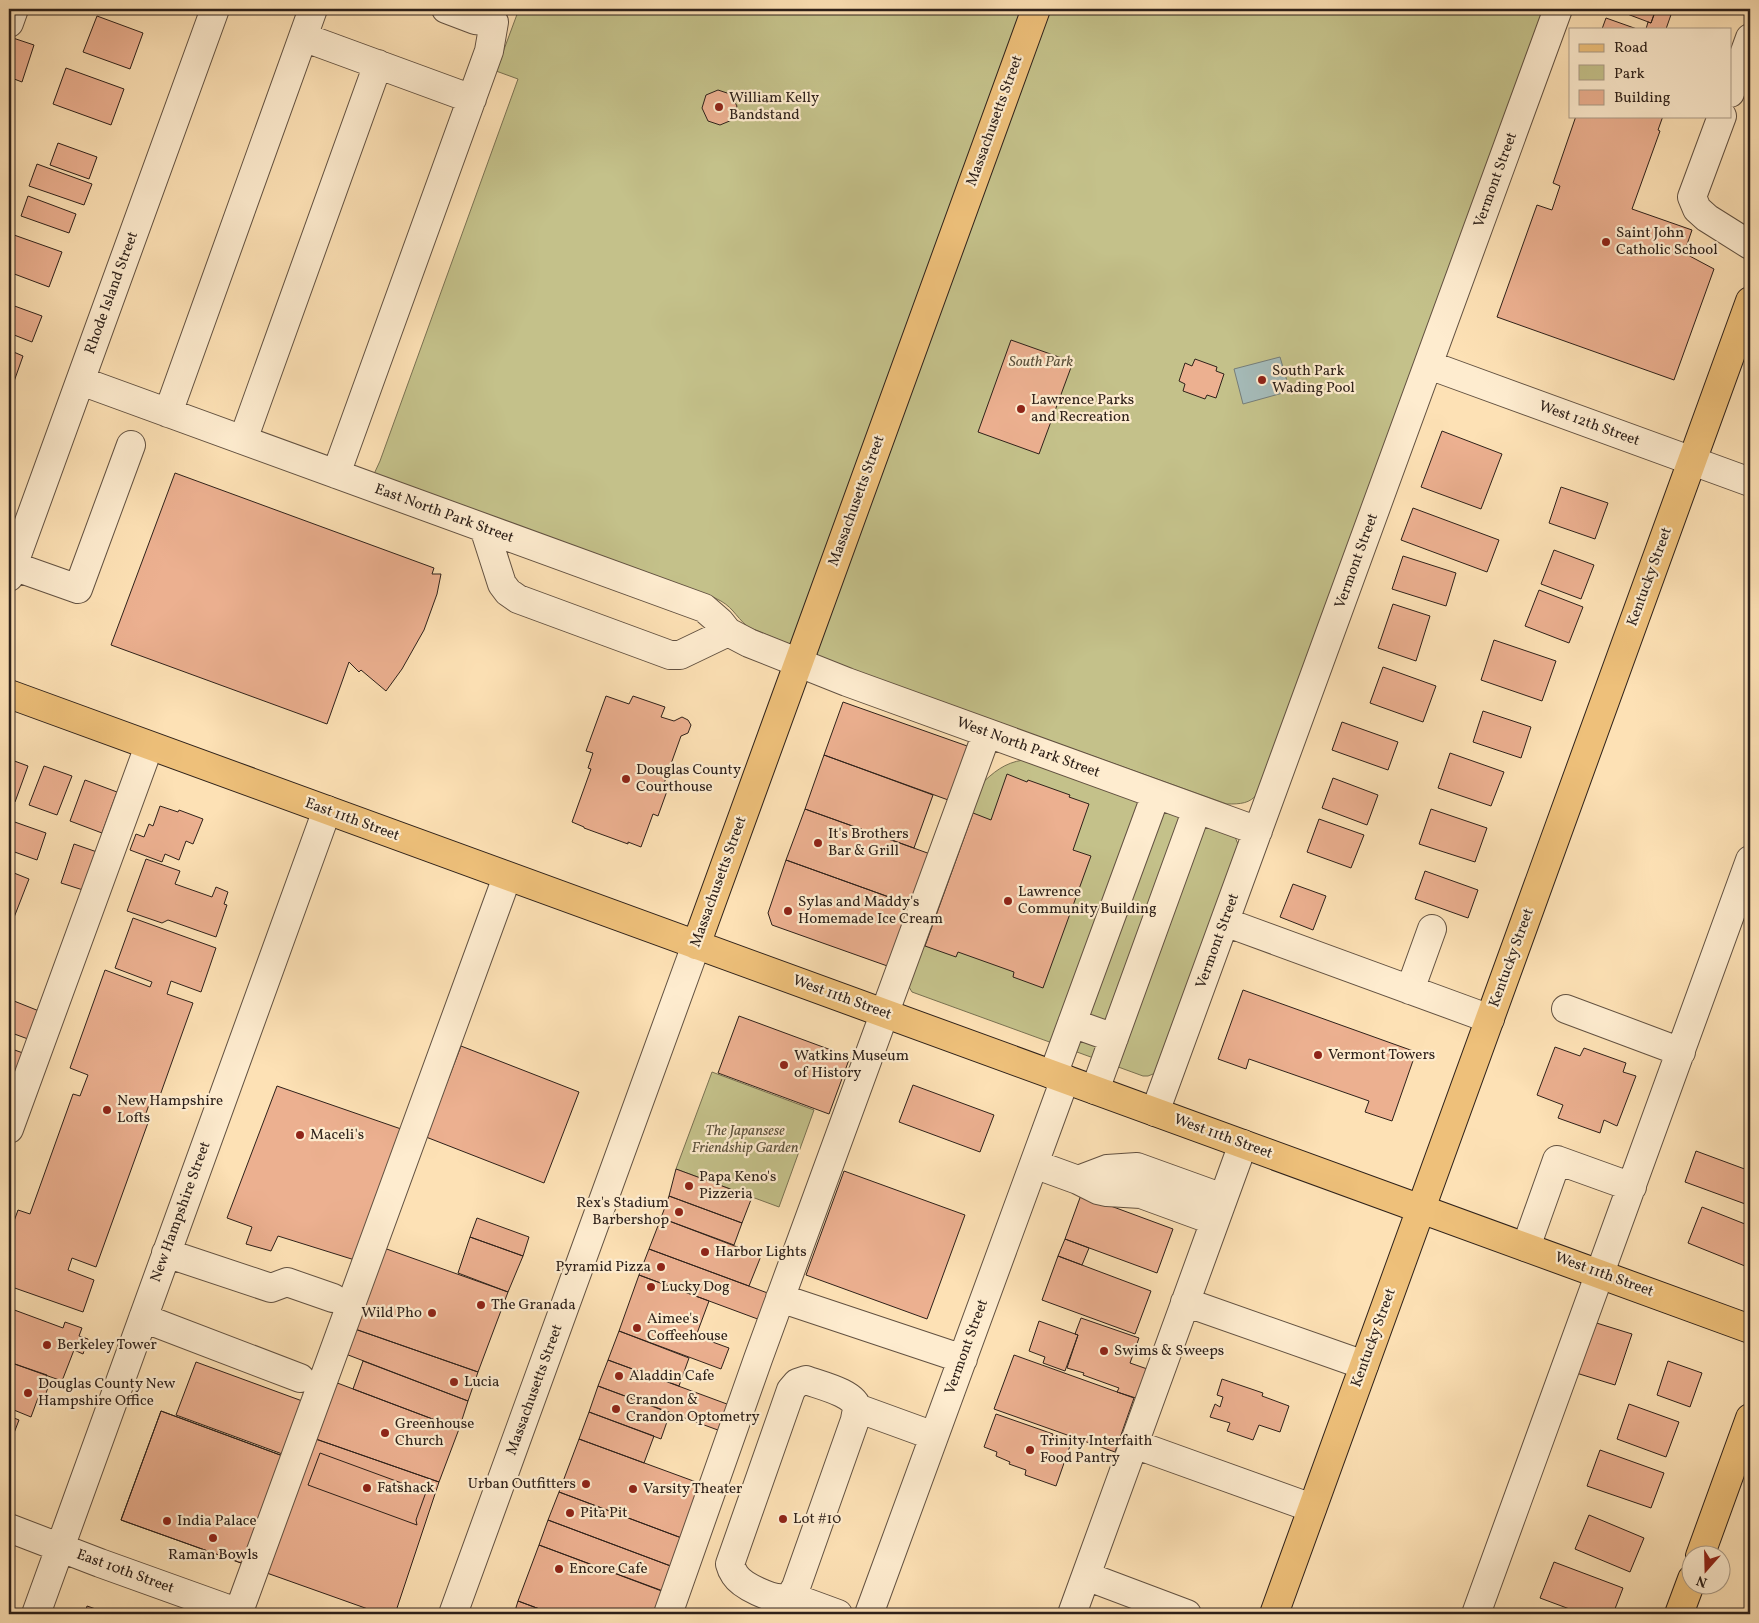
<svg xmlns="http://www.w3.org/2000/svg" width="1759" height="1623" font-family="Vollkorn,serif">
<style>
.green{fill:#c4c18a;stroke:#797152}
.water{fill:#a5bbb9;stroke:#757d79}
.building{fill:#ecb090;stroke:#2e211a}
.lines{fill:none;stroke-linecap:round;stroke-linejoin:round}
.minor-casing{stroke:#625141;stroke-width:30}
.major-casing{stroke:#2e211a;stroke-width:30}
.minor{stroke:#feeccf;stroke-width:28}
.major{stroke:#eec07a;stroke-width:28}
.poi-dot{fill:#8f2418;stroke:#feeccf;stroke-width:2}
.labels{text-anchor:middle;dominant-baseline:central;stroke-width:4.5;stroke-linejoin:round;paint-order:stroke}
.poi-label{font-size:15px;fill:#2e211a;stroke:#feeccf;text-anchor:start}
.street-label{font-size:15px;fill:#2e211a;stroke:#feeccf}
.park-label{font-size:15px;font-style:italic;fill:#5b513c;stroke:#feeccf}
</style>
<rect width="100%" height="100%" fill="#fde1b5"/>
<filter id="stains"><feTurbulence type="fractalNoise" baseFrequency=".004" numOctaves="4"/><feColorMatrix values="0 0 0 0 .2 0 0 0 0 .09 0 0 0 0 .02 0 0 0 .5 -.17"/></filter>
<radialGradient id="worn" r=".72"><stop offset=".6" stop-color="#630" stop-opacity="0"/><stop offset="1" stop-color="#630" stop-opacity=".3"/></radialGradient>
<path class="green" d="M519,9H1545L1258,793C1250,804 1240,804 1227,804L855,671L748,627C734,615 733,606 715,598L374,474L380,461L518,79L496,71Z
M1023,760L1235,837L1238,844L1158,1072L1148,1076H1143L912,992L906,982L980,785C994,772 1004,763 1023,760Z
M712,1072L814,1110L779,1207L676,1169Z"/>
<path class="water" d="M1280,357L1290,391L1243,404L1234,369Z"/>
<path class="building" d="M44,9H58L56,13Z
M135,9H150L149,14Z
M1614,9H1656L1651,23Z
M1656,9H1673L1666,29H1646L1648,22L1651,23Z
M97,16L143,33L130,69L83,52Z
M1606,18L1637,29H1602Z
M10,37L34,45L22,82L9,77Z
M66,68L124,89L111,125L53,104Z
M718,90L730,94L737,106L732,120L720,125L708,121L702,108L706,95Z
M1576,116H1663L1658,130L1660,131L1632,209L1692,230L1684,253L1714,269L1674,380L1497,317L1537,205L1552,210L1560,186L1553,183Z
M58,143L97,157L89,179L50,165Z
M37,164L92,184L84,205L29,186Z
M28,196L76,214L69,233L21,216Z
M14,235L62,252L49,287L9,272V250Z
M9,304L42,316L32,342L9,333Z
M1011,340L1073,362L1039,454L978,432Z
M9,350L23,356L11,390L9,389Z
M1195,359L1217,367L1216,371L1224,374L1216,398L1207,395L1205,399L1183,391L1185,384L1179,381L1185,363L1192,366Z
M1442,431L1502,454L1481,509L1421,487Z
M175,473L434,568L432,574H441L437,594L424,630L402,669L386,691L361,670L359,672L349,662L327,724L111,645Z
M1561,487L1608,503L1595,539L1549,523Z
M1413,508L1499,540L1487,572L1401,540Z
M1554,550L1594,565L1581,599L1541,584Z
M1403,556L1456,573L1446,606L1392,589Z
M1539,590L1583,607L1569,643L1525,626Z
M1393,604L1430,616L1416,661L1378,648Z
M1494,640L1556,661L1542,701L1481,680Z
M1383,667L1436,686L1423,722L1370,703Z
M606,696L629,704L633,696L665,707L661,717L674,721L682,717L688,720L691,725L688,733L681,736L662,789L667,791L658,816L653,814L641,847L628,842V844L584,828V827L572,822L591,769L588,768L593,753L586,751Z
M843,702L970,747L951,801L824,755Z
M1483,711L1531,727L1521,758L1473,742Z
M1342,722L1398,742L1388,770L1332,750Z
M1450,753L1504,772L1491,806L1438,788Z
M824,755L933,795L914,848L805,809Z
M9,759L28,766L15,802L9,799Z
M44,766L72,776L57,815L29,805Z
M1007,774L1027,782L1028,780L1070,795L1069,797L1089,804L1073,850L1091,856L1043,988L1013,977L1014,972L958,952L956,957L925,946L973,813L991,820Z
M1333,778L1378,795L1367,825L1322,808Z
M85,780L117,792L102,833L70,821Z
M160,806L178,812L179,810L203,819L193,844L186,841L179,860L165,854L162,862L130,850L136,834L144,837L149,824L153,826Z
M805,809L933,855L914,906L786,860Z
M1431,809L1487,828L1475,862L1419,844Z
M1319,819L1364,835L1351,868L1307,852Z
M9,820L46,833L37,860L9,850Z
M74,844L97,852L83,890L61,883Z
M146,859L180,871L175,884L212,897L216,887L228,892L224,904L227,905L216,937L168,920L162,923L127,911Z
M786,860L914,906L893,968L772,925L768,913Z
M9,871L29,879L13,920L9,918Z
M1425,871L1478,890L1468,918L1415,899Z
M1293,884L1326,896L1313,930L1280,917Z
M133,918L216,948L201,992L171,981L167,994L193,1003L158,1101L151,1099L144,1119L149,1120L96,1267L72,1258L68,1270L94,1280L83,1312L9,1286V1235L18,1210L30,1214L73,1094L80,1096L88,1075L70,1068L105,970L150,987L152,982L115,968Z
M1243,990L1416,1052L1392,1121L1365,1112L1369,1101L1249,1059L1246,1069L1218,1059Z
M9,999L39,1011L28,1039L9,1032Z
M739,1016L850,1057L829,1114L718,1073Z
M461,1046L579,1092L544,1183L426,1137Z
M1555,1047L1580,1056L1584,1048L1626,1063L1623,1072L1636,1076L1617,1126L1604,1120L1600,1133L1558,1118L1563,1105L1537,1095Z
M9,1048L23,1053L14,1079L9,1077Z
M913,1085L994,1115L980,1152L899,1122Z
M277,1086L404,1130L358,1261L278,1236L271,1251L246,1244L252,1227L227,1218Z
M1696,1151L1750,1171V1199L1748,1205L1685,1182Z
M676,1169L752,1197L742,1223L669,1196Z
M844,1171L965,1215L927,1319L806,1275Z
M1081,1195L1173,1229L1157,1273L1065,1239Z
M669,1196L742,1223L734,1245L661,1218Z
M1702,1207L1750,1226V1252L1745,1266L1688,1243Z
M477,1218L529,1237L523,1256L470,1237Z
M661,1218L761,1256L749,1286L649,1249Z
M470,1237L523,1256L508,1292L458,1273Z
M1065,1239L1089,1248L1082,1265L1058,1256Z
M381,1247L508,1292L478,1372L352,1328Z
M649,1249L773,1295L763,1321L639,1275Z
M1058,1256L1151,1291L1135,1334L1042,1300Z
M639,1275L709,1301L696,1336L729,1348L721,1369L619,1331Z
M9,1308L63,1328L65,1322L82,1328L79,1336L88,1339L83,1354L74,1350L62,1381L9,1362Z
M1081,1318L1139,1338L1130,1363L1153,1371L1142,1400L1117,1392L1119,1388L1083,1375L1084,1373L1067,1368L1078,1335L1075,1334Z
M1039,1321L1078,1335L1065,1371L1043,1363L1045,1357L1029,1351Z
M1590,1321L1632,1334L1615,1385L1573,1372Z
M352,1328L478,1372L468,1401L343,1353Z
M619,1331L689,1358L679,1386L608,1360Z
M1014,1355L1134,1398L1115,1452L994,1409Z
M608,1360L735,1407L726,1433L598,1386Z
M363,1361L468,1401L459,1429L353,1389Z
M1668,1361L1702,1373L1690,1407L1657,1395Z
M9,1362L47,1375L43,1386L48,1387L44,1400L38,1398L31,1417L9,1408Z
M196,1362L305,1402L285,1455L176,1415Z
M1222,1379L1263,1393L1262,1396L1289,1406L1280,1432L1259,1425L1253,1440L1227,1431L1230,1423L1210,1417L1215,1404L1220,1407L1223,1397L1217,1395Z
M332,1381L459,1429L439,1482L310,1437Z
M598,1386L670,1413L661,1439L589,1412Z
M1629,1404L1679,1422L1666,1457L1617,1439Z
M161,1411L283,1456L244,1564L121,1520Z
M161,1411L283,1456L244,1564L121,1520Z
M589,1412L654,1436L644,1463L579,1439Z
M996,1414L1053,1434L1051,1439L1070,1446L1056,1486L1025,1475L1026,1470L1009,1464L1010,1462L996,1456L997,1452L984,1447Z
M9,1416L19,1420L9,1446Z
M310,1437L439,1482L395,1614H382L264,1572Z
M579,1439L707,1486L687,1540L559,1492Z
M1600,1450L1664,1473L1651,1508L1587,1486Z
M320,1453L426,1492L416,1520L417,1525L308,1485Z
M559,1492L687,1540L676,1568L548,1520Z
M1589,1515L1644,1538L1630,1572L1575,1549Z
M548,1520L676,1568L667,1593L539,1545Z
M539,1545L663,1591L654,1614H553L518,1601Z
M1554,1562L1623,1588L1613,1614H1583L1540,1598Z
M518,1601L553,1614H514Z
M87,1606L110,1614H85Z
M1007,1610L1018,1614H1005Z"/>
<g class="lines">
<defs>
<path id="minor" d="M446,9L475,20L494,22
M9,23L14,9
M303,37L472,99
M1730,93L1750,38
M1722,116L1692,197L1697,209L1707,218L1750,245
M1429,365L1750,482
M81,381L704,608L720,622L728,632L749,643L847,682L1258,831
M168,413L313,9
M243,440L378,64
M336,474L489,51L494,22
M484,528L502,584L508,592L518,599L670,655H680L728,632
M13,566L78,589L131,445
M9,577L215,9
M1225,922L1490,1019
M1410,990L1432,929
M1566,1009L1681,1052
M1072,1023L1114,1038
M1053,1075L1156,794
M1095,1090L1197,809
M1155,1112L1558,9
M9,1129L149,746
M1034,1164L1078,1180L1098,1190L1107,1192L1141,1194L1215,1221
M1078,1180L1107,1169L1137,1167L1223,1198
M1526,1247L1557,1160L1632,1187
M166,1253L271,1288L287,1282L333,1298
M780,1298L963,1359
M1185,1302L1364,1365
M143,1318L300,1378
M806,1380C819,1385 855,1393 857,1408C857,1412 855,1417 855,1420L796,1587C793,1592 791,1597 785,1598C772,1600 742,1586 735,1575C733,1572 731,1568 730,1564L791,1390L797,1383Z
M857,1408L934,1436
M1134,1444L1312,1508
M9,1528L100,1563L242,1614
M1086,1576L1187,1614
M789,1596L838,1614
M36,1614L327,810
M238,1614L507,877
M453,1614L696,945
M668,1614L758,1359L987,733
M869,1614L1065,1079
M1072,1614L1243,1144
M1476,1614L1750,860"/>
<path id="major" d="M9,694L1750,1329
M696,945L1036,9
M1700,1556L1750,1418
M1274,1614L1750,301
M1679,1614L1692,1579"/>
</defs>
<use href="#minor" class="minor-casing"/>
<use href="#major" class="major-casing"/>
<use href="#minor" class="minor"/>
<use href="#major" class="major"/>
</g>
<g class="poi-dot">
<circle cx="719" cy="107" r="5"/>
<circle cx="1606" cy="242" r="5"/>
<circle cx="1262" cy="380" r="5"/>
<circle cx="1021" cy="409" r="5"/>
<circle cx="626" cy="779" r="5"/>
<circle cx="818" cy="843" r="5"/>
<circle cx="1008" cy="901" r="5"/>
<circle cx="788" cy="911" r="5"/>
<circle cx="1318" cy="1055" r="5"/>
<circle cx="784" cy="1065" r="5"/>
<circle cx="107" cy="1110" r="5"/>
<circle cx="300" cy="1135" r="5"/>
<circle cx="689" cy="1186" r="5"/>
<circle cx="679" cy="1212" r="5"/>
<circle cx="705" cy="1252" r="5"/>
<circle cx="661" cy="1267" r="5"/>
<circle cx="651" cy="1287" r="5"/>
<circle cx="481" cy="1305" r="5"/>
<circle cx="432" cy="1313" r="5"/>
<circle cx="637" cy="1328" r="5"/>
<circle cx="47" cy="1345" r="5"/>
<circle cx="1104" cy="1351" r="5"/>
<circle cx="619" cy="1376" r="5"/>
<circle cx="454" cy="1382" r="5"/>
<circle cx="28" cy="1393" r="5"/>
<circle cx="616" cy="1409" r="5"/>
<circle cx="385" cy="1433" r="5"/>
<circle cx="1030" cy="1450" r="5"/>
<circle cx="586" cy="1484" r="5"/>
<circle cx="367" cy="1488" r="5"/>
<circle cx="633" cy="1489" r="5"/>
<circle cx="570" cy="1513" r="5"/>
<circle cx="783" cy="1519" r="5"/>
<circle cx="167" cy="1521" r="5"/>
<circle cx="213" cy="1538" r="5"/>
<circle cx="559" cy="1569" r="5"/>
</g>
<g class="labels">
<g class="poi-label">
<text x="729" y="98">William Kelly<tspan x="729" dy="17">Bandstand</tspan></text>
<text x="1616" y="233">Saint John<tspan x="1616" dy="17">Catholic School</tspan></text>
<text x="1272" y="371">South Park<tspan x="1272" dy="17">Wading Pool</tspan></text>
<text x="1031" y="400">Lawrence Parks<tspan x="1031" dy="17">and Recreation</tspan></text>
<text x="636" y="770">Douglas County<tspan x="636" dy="17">Courthouse</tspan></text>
<text x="828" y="834">It's Brothers<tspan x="828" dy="17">Bar &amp; Grill</tspan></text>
<text x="1018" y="892">Lawrence<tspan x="1018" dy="17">Community Building</tspan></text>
<text x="798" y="902">Sylas and Maddy's<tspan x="798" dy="17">Homemade Ice Cream</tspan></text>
<text x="1328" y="1055">Vermont Towers</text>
<text x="794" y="1056">Watkins Museum<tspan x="794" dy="17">of History</tspan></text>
<text x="117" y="1101">New Hampshire<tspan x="117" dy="17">Lofts</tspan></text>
<text x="310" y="1135">Maceli's</text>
<text x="699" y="1177">Papa Keno's<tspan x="699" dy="17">Pizzeria</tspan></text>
<text x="669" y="1203" text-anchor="end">Rex's Stadium<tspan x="669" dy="17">Barbershop</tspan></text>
<text x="715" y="1252">Harbor Lights</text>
<text x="651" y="1267" text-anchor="end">Pyramid Pizza</text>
<text x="661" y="1287">Lucky Dog</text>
<text x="491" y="1305">The Granada</text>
<text x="422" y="1313" text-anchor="end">Wild Pho</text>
<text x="647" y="1319">Aimee's<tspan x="647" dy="17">Coffeehouse</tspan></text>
<text x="57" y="1345">Berkeley Tower</text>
<text x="1114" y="1351">Swims &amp; Sweeps</text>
<text x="629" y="1376">Aladdin Cafe</text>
<text x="464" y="1382">Lucia</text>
<text x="38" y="1384">Douglas County New<tspan x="38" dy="17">Hampshire Office</tspan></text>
<text x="626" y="1400">Crandon &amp;<tspan x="626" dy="17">Crandon Optometry</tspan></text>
<text x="395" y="1424">Greenhouse<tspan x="395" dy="17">Church</tspan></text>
<text x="1040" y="1441">Trinity Interfaith<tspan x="1040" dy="17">Food Pantry</tspan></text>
<text x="576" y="1484" text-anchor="end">Urban Outfitters</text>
<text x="377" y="1488">Fatshack</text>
<text x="643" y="1489">Varsity Theater</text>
<text x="580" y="1513">Pita Pit</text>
<text x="793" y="1519">Lot #10</text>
<text x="177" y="1521">India Palace</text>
<text x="213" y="1555" text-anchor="middle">Raman Bowls</text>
<text x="569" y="1569">Encore Cafe</text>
</g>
<g class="street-label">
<text transform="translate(995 121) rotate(-70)">Massachusetts Street</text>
<text transform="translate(1496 180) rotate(-70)">Vermont Street</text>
<text transform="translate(112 293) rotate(-70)">Rhode Island Street</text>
<text transform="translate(1589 424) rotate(20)">West 12th Street</text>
<text transform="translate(857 501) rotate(-70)">Massachusetts Street</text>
<text transform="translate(444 514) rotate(20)">East North Park Street</text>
<text transform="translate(1357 561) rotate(-70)">Vermont Street</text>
<text transform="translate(1650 577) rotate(-70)">Kentucky Street</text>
<text transform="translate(1028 748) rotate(20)">West North Park Street</text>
<text transform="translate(352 820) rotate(20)">East 11th Street</text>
<text transform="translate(719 882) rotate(-70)">Massachusetts Street</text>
<text transform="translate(1218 941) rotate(-70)">Vermont Street</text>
<text transform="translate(1512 958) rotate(-70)">Kentucky Street</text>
<text transform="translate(842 998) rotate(20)">West 11th Street</text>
<text transform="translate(1223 1137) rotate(20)">West 11th Street</text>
<text transform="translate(181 1212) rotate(-70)">New Hampshire Street</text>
<text transform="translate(1604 1275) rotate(20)">West 11th Street</text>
<text transform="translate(1374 1338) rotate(-70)">Kentucky Street</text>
<text transform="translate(967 1347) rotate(-70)">Vermont Street</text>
<text transform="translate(535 1390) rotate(-70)">Massachusetts Street</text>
<text transform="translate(125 1572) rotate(20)">East 10th Street</text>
</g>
<g class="park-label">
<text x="1041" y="362">South Park</text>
<text x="745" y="1131">The Japansese<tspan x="745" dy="17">Friendship Garden</tspan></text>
</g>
</g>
<rect width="1759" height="1623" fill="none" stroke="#fde1b5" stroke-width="30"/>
<rect x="10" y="10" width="1739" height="1603" fill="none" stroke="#2e211a" stroke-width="2.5"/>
<rect x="15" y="15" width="1729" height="1593" fill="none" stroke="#2e211a"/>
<rect x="1569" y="28" width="162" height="90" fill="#feeccf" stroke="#ab9b87"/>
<rect x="1579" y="44" width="25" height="8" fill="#eec07a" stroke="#ab9b87"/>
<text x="1614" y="52" font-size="15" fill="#2e211a">Road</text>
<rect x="1579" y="65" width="25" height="15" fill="#c4c18a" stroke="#ab9b87"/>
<text x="1614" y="78" font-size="15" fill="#2e211a">Park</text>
<rect x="1579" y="90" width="25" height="15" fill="#ecb090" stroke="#ab9b87"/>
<text x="1614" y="102" font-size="15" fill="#2e211a">Building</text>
<g transform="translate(1706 1570) rotate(200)"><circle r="24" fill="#feeccf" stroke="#ab9b87"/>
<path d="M0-4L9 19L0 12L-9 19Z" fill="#8f2418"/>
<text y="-8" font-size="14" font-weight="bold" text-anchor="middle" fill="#2e211a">N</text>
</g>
<rect width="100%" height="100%" filter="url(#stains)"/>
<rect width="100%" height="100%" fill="url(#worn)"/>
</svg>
